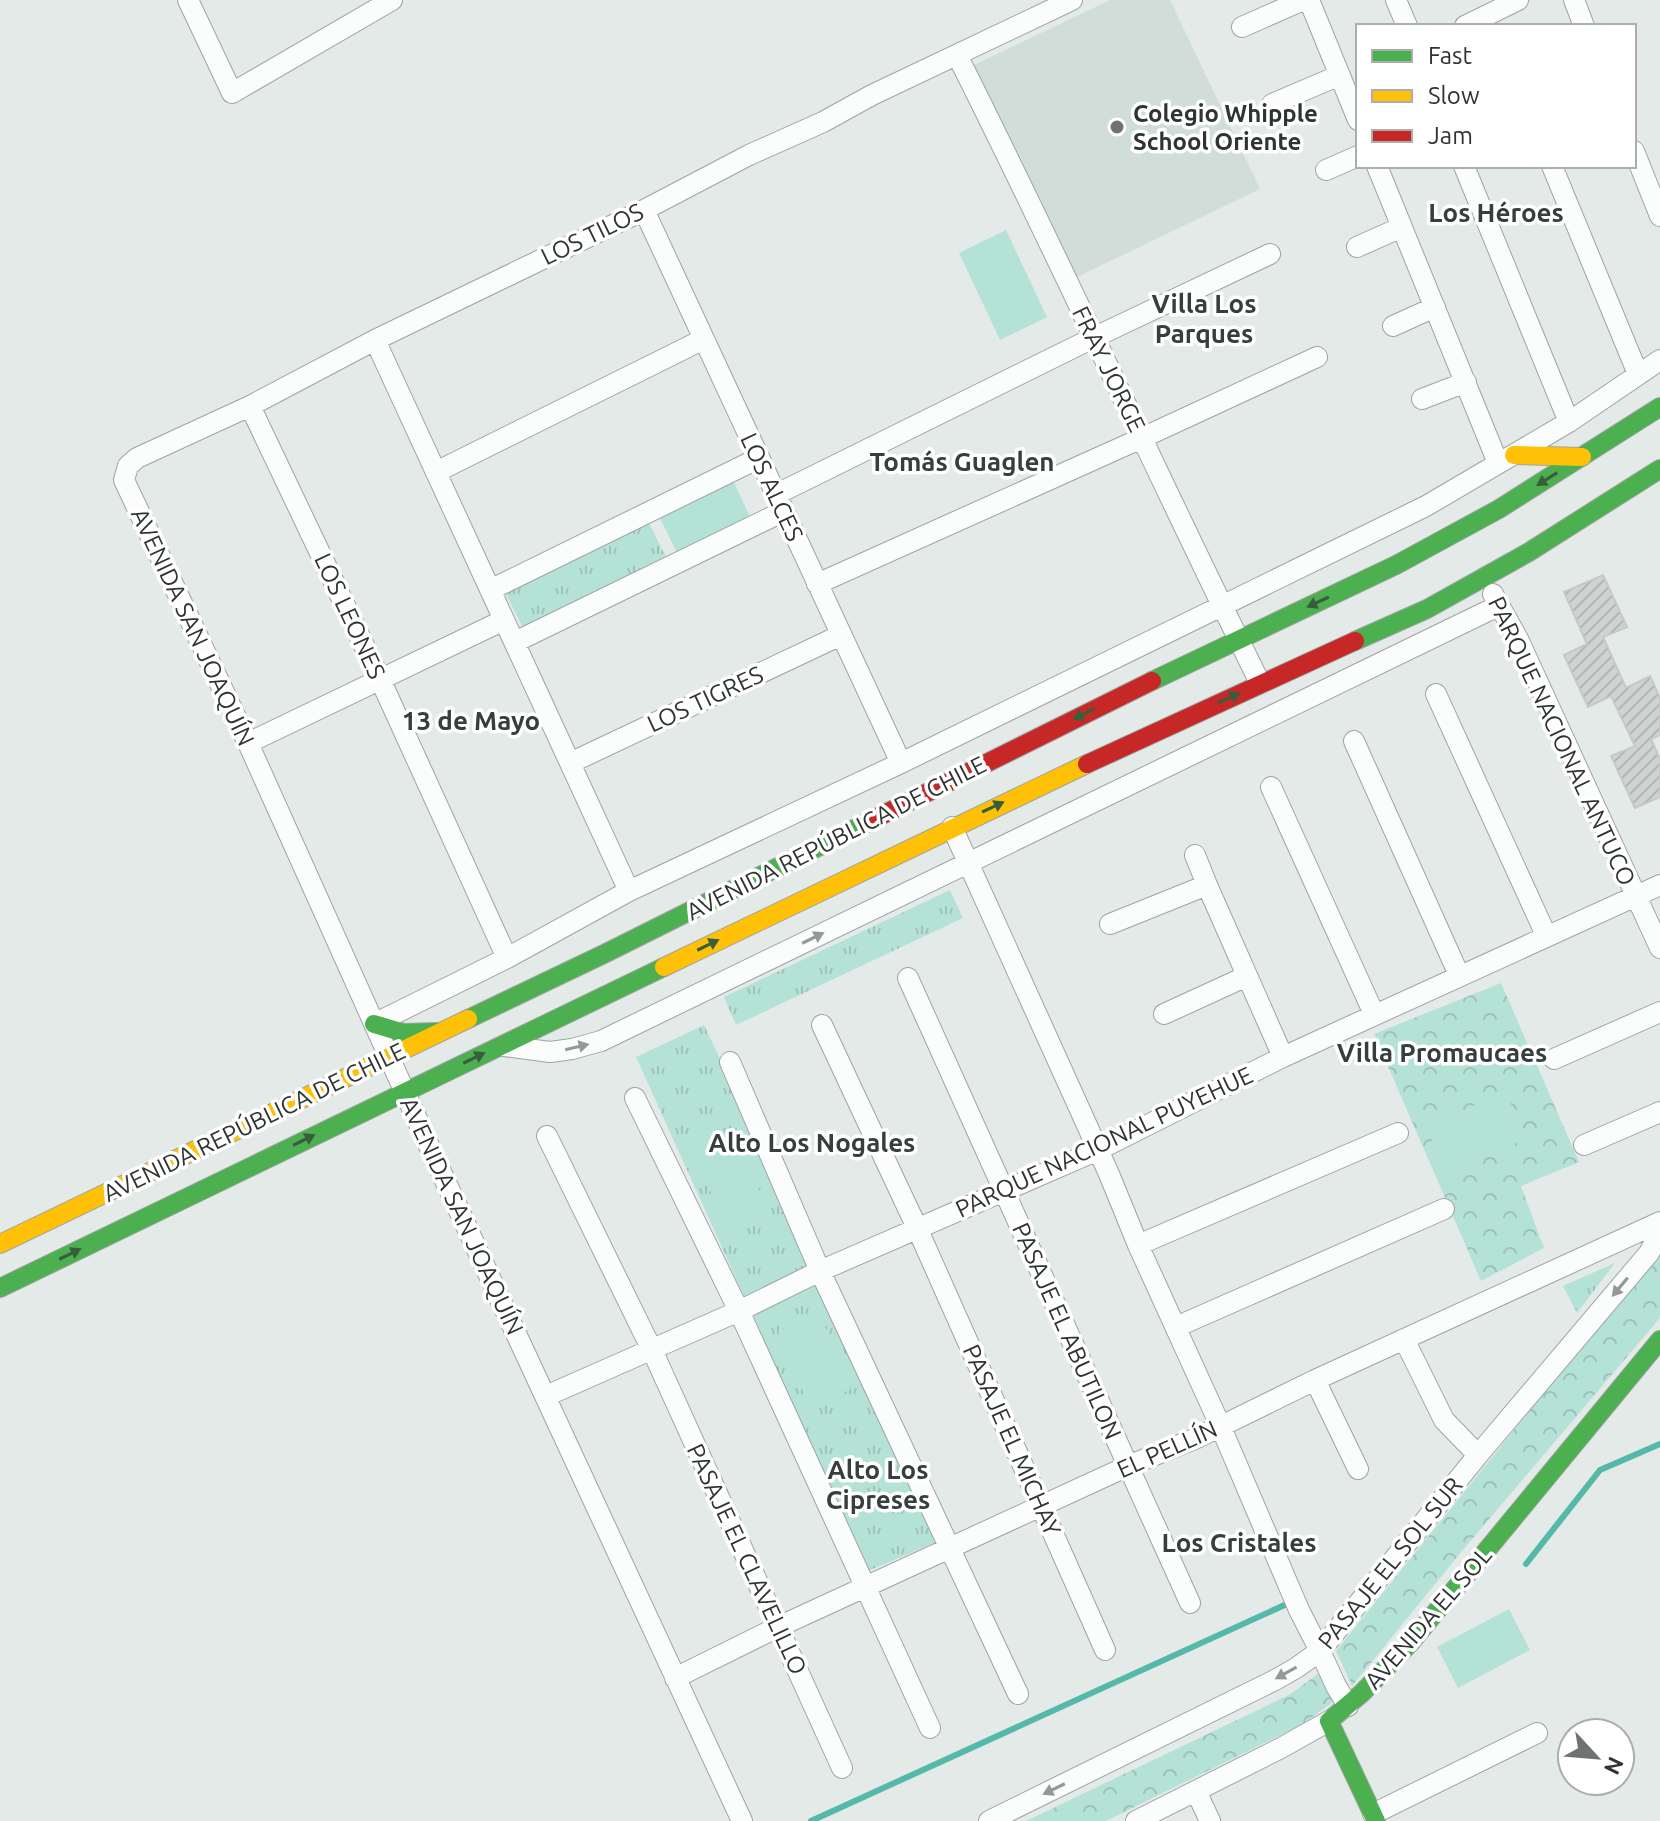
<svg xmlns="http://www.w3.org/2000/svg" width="1660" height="1821" font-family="Ubuntu,sans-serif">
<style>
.built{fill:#d0ddd9}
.grass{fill:url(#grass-tufts)}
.park{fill:url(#park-crowns)}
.pitch{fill:#b5e2d7}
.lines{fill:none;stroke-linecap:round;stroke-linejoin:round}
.stream{stroke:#54b9a8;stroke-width:6}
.building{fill:url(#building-hatch);stroke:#c5c9c8;stroke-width:2}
.street-casing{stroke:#9fa4a2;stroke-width:22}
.fast-casing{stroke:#9fa4a2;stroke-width:20}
.slow-casing{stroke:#9fa4a2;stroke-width:20}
.jam-casing{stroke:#9fa4a2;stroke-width:20}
.street{stroke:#fbfcfc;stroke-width:20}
.fast{stroke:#4caf50;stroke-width:18}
.slow{stroke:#ffc107;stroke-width:18}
.jam{stroke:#c62828;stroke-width:18}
.oneway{fill:#395e3c}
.oneway2{fill:#959897}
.poi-dot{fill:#6e7372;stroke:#fff;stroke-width:3}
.labels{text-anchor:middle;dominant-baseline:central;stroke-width:7;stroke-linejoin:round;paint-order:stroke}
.poi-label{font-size:24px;font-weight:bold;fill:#2f3332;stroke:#fff;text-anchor:start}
.street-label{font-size:24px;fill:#2f3332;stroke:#fff}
.neighbourhood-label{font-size:26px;font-weight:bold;fill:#363f3c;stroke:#fff}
</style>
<defs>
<pattern id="grass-tufts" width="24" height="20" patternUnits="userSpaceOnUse" patternTransform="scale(2)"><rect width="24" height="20" fill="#b5e2d7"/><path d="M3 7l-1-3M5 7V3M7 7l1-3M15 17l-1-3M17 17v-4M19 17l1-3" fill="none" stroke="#9cc2b9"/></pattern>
<pattern id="park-crowns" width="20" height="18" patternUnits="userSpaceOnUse" patternTransform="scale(2)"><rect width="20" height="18" fill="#b5e2d7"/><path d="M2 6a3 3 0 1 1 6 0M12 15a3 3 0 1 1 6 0" fill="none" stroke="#9cc2b9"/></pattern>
<pattern id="building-hatch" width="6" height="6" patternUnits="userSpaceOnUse" patternTransform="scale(2)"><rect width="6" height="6" fill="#cfd3d2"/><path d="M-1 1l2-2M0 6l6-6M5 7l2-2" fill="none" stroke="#b2b6b5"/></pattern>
</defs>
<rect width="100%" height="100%" fill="#e4eae8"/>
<path class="built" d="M1110,0H1170L1260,189L1075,278L974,65Z"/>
<path class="grass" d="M648,521L667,559L525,632L506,594Z
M950,890L963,918L736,1025L724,997Z
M704,1025L946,1538L868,1571L636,1057Z
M1615,1263L1577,1313L1563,1286Z"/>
<path class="park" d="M1501,983L1579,1162L1521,1186L1544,1248L1481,1281L1374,1034Z
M1660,1249V1318L1462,1551L1352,1686L1336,1651Z
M1322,1671L1337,1699L1303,1724L1106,1821H1026L1289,1695Z"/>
<path class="pitch" d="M1006,230L1047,317L1000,340L959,253Z
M732,478L751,519L678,555L658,514Z
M1505,1091L1526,1138L1448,1175L1426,1128Z
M734,1129L765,1204L723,1222L692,1146Z
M820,1314L851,1389L809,1407L778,1331Z
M1509,1609L1530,1650L1458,1688L1437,1647Z"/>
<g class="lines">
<path class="stream" d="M1526,1564L1600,1470L1660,1444
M811,1821L1289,1603"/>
</g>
<path class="building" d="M1603,575L1627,627L1603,637L1626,688L1650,676L1660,698V735L1651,739L1660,759V797L1635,808L1611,756L1635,746L1611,696L1588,707L1564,655L1587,644L1564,592Z"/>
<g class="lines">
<defs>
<path id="street" d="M188,0L232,93L392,0
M1309,0L1358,120
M1396,0L1407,26
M1574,0L1584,26
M1465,26L1518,0
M1242,27L1303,0
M957,55C1062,263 1157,475 1260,683
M1272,104L1340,75
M1634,151L1660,216
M1377,166L1498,463
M1464,166L1569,422
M1552,166L1638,374
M1326,170L1358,156
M644,210L901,763
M1357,247L1402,227
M1393,326L1435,307
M375,340L629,891
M1422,399L1466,382
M250,406L380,679L507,958
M436,472L704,339
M777,494L1093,338L1270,254
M817,584L1142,438L1317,357
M490,590L759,458
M1493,594L1518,639L1660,948
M515,642L784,511
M1436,694L1546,935
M1354,741L1459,975
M248,743L504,620
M570,763L841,635
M1271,787L1374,1014
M952,827L1109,1174L1138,1245L1220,1425L1299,1610L1320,1651L1336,1686L1348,1706
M1195,855L1207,885L1283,1057
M1110,924L1207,885
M908,978L1190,1603
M1164,1014L1247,976
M374,1024L507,958L629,891L901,763L1426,506L1569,422L1660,360
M822,1025L918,1230L1105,1650
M504,1046L550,1052L572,1049L601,1041L1498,606
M1554,1059L1660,1012
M730,1062L820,1271L1018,1694
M635,1098L739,1311L930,1728
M547,1136L652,1350L842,1768
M1584,1145L1660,1112
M1138,1245L1398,1133
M1176,1327L1444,1209
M1404,1339L1444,1420L1478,1455
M1315,1380L1358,1469
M546,1396L739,1311L820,1271L1098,1150L1283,1057L1660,885
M675,1678L778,1627L1128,1466L1199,1437L1315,1380L1660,1222
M1196,1791L1210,1821
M1373,1814L1537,1733
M742,1821L430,1148L248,743L124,480L128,466L137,458L250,406L375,340L644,210L749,155L823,122L872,95L1072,0
M989,1821L1275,1680L1296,1668L1320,1651L1478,1455L1649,1253L1656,1240L1660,1222
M1136,1821L1281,1748L1329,1721"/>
<path id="fast" d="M1355,641L1427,609L1529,552L1660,469
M1152,681L1396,565L1499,509L1660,407
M468,1019L606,953L872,820
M374,1024L404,1033L437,1032
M0,1288L664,967
M1376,1821L1329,1721L1362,1693L1412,1641L1660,1340"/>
<path id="slow" d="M1514,455L1582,457
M664,967L1087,764
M0,1244L468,1019"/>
<path id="jam" d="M1087,764L1355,641
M872,820L1152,681"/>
</defs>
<use href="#street" class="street-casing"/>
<use href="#fast" class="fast-casing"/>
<use href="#slow" class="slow-casing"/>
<use href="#jam" class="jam-casing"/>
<use href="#street" class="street"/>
<use href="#fast" class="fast"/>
<use href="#slow" class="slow"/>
<use href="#jam" class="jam"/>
</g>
<defs><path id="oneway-solid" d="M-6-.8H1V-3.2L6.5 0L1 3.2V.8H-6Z" transform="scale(2)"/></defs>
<g class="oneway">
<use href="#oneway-solid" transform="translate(1547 479) rotate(148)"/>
<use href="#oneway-solid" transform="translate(1318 602) rotate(155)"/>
<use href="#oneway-solid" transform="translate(1229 698) rotate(-25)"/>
<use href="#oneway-solid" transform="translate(1084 714) rotate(153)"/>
<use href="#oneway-solid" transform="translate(993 807) rotate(-25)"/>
<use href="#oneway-solid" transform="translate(708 945) rotate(-26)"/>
<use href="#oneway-solid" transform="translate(474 1058) rotate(-26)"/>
<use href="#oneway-solid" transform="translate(304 1140) rotate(-26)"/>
<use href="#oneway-solid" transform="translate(70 1254) rotate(-26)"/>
</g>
<g class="oneway2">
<use href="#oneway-solid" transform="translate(813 938) rotate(-26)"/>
<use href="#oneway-solid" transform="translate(577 1047) rotate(-13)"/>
<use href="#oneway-solid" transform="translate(1620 1287) rotate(130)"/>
<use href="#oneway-solid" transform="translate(1286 1673) rotate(151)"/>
<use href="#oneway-solid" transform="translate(1054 1789) rotate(154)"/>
</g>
<circle class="poi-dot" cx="1117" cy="127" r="8"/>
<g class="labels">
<g class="poi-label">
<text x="1133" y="113">Colegio Whipple<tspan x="1133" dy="28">School Oriente</tspan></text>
</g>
<g class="street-label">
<text transform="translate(592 234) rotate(-26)">LOS TILOS</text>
<text transform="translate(1109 369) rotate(64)">FRAY JORGE</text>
<text transform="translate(772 487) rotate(65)">LOS ALCES</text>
<text transform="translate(350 616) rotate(65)">LOS LEONES</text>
<text transform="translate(193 627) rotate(65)">AVENIDA SAN JOAQUÍN</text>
<text transform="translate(705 699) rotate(-25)">LOS TIGRES</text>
<text transform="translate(1562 741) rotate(65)">PARQUE NACIONAL ANTUCO</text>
<text transform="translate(836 838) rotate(-27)">AVENIDA REPÚBLICA DE CHILE</text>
<text transform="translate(254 1122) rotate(-26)">AVENIDA REPÚBLICA DE CHILE</text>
<text transform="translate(1104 1142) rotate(-25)">PARQUE NACIONAL PUYEHUE</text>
<text transform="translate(462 1216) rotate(65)">AVENIDA SAN JOAQUÍN</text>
<text transform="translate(1067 1331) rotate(66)">PASAJE EL ABUTILON</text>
<text transform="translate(1012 1440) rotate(66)">PASAJE EL MICHAY</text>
<text transform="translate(1167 1449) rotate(-24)">EL PELLÍN</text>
<text transform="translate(747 1559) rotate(65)">PASAJE EL CLAVELILLO</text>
<text transform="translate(1390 1563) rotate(-51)">PASAJE EL SOL SUR</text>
<text transform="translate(1428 1618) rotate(-49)">AVENIDA EL SOL</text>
</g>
<g class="neighbourhood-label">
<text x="1496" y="212">Los Héroes</text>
<text x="1204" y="303">Villa Los<tspan x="1204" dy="30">Parques</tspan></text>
<text x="962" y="461">Tomás Guaglen</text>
<text x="471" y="720">13 de Mayo</text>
<text x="1442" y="1052">Villa Promaucaes</text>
<text x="812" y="1142">Alto Los Nogales</text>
<text x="878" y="1469">Alto Los<tspan x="878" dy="30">Cipreses</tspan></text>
<text x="1239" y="1542">Los Cristales</text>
</g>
</g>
<rect x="1356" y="24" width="280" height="144" fill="#ffffff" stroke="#acadad" stroke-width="2"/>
<rect x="1372" y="50" width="40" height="12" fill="#4caf50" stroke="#acadad" stroke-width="2"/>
<text x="1428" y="64" font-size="24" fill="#2f3332">Fast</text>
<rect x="1372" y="90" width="40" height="12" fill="#ffc107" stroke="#acadad" stroke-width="2"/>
<text x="1428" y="104" font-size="24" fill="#2f3332">Slow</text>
<rect x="1372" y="130" width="40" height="12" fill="#c62828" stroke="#acadad" stroke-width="2"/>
<text x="1428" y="144" font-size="24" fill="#2f3332">Jam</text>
<g transform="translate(1596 1757) rotate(116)"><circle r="38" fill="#ffffff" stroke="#acadad" stroke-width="2"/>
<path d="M0-6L14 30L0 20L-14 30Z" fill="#6e7372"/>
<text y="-12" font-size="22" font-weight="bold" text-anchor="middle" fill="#2f3332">N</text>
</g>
</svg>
